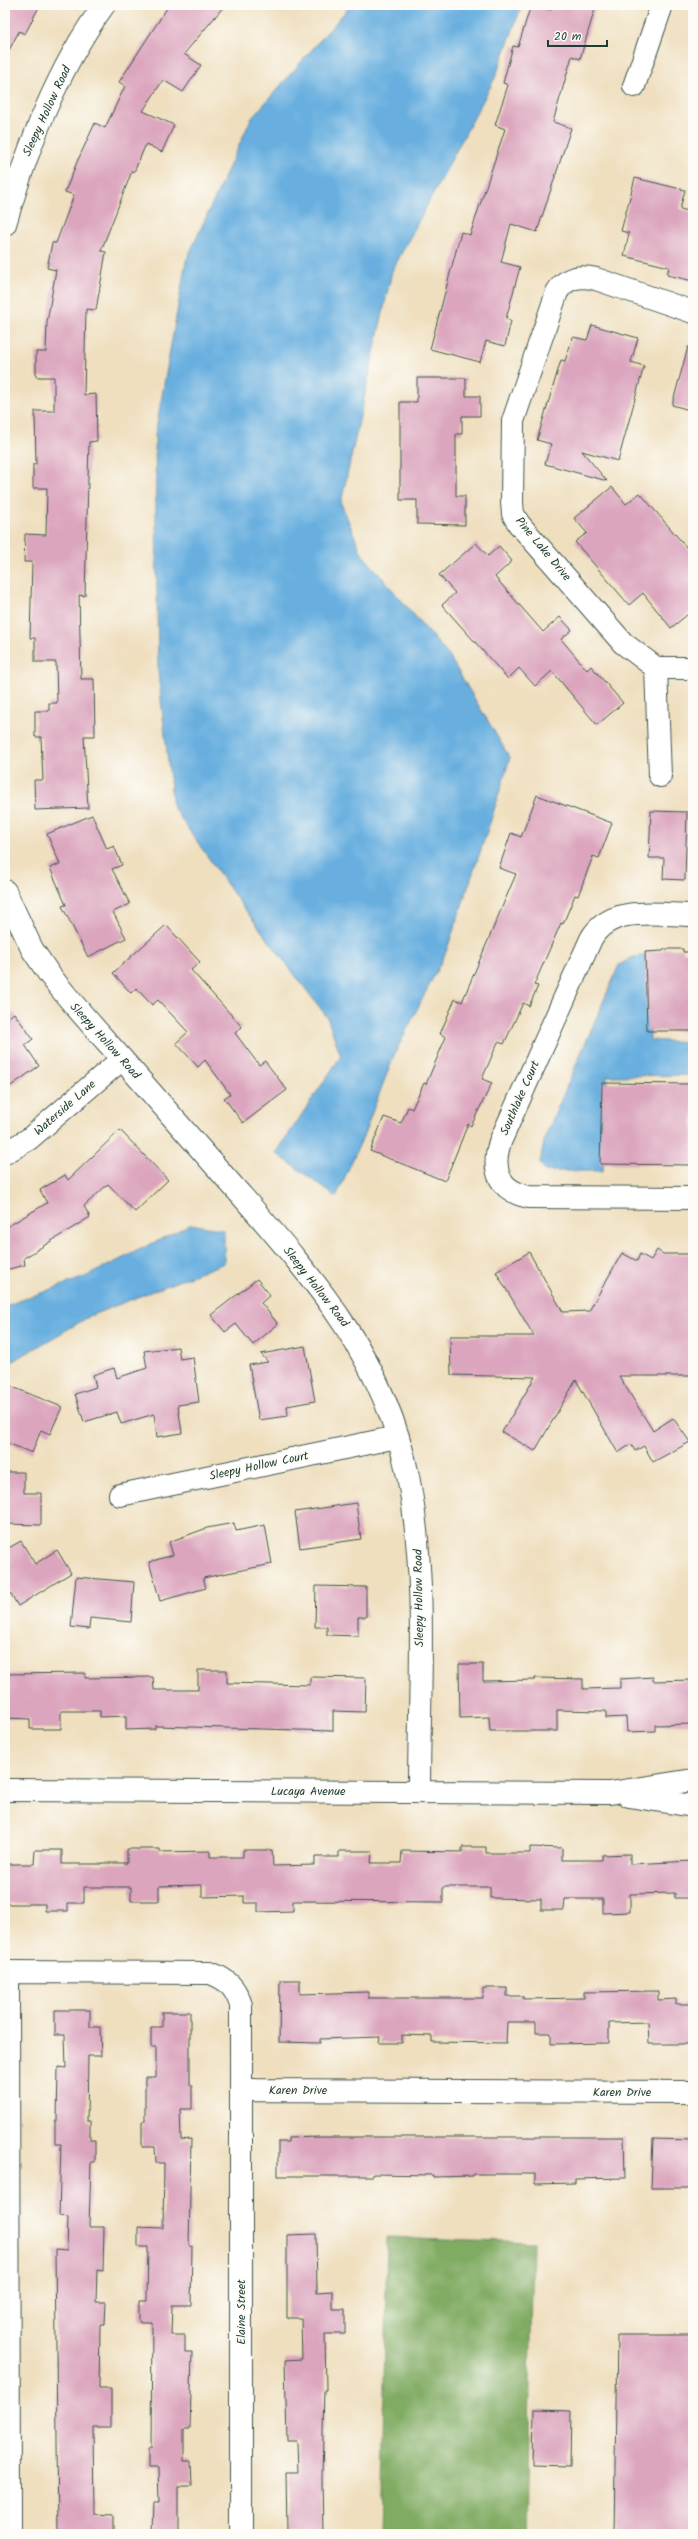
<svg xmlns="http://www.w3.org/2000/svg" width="698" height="2539" font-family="Kalam,sans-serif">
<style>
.forest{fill:#80ab62;stroke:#50744b}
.water{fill:#68afdf;stroke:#44768a}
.building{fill:#dba5be}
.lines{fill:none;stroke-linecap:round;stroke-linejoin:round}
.minor-casing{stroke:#3e5549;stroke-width:24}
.minor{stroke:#fff;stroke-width:22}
.labels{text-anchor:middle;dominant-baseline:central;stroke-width:4;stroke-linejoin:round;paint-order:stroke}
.street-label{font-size:12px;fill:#1f3d34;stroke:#fdfcf7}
</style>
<rect width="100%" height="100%" fill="#fdfcf7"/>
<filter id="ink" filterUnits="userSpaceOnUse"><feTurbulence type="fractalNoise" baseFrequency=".025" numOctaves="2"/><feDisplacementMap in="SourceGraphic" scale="8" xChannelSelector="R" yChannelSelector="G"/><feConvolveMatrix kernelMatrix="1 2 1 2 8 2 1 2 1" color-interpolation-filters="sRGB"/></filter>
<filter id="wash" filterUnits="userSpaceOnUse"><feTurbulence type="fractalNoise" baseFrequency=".012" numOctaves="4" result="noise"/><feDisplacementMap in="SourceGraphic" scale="16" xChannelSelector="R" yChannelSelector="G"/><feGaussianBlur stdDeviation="0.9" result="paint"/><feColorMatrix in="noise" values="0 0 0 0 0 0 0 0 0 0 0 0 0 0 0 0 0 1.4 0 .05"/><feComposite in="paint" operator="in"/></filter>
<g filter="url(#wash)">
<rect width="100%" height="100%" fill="#efdfbf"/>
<path class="forest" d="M387,2237L533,2242L527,2534H381Z"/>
<path class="water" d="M351,5H522L495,78L392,271L341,503L362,554L449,656L510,758L490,823L446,952L394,1055L362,1139L336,1197L276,1153L341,1056L327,1017L240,903L173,807L158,672L155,435L186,261L251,119Z
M650,955V1040L693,1043V1075L607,1076L603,1171H545L540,1163L545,1137L619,965L633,957Z
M191,1224L224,1230V1263L92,1315L5,1366V1306L85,1277Z"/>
<g id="blocks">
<path class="building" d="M5,5H40L25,34L19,31L5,58Z
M169,5H225L184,54L201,65L183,92L163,80L143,111L174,125L162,152L146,144L134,172L132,171L101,251L106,252L96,310L86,309L84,395L96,394L97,441L89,442L85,596L79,595L81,679H94L95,736H84L88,808L35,810L34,780H43L41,737H35V711H49V703H57L56,662H35V638H30L32,562H24L25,534L46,535L47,488H33V464H36L35,411H54V377H36V352H46L47,322L56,270L47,268L52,243H56L74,195L65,192L77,162L95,123L105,128L125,86L119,82Z
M531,5L551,10L552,5H596L580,59L572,56L553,122L571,128L537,232L511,224L501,262L520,267L506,319L511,321L505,346L486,341L480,362L430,349L461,232L470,235L505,129L495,125L508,85L503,83L513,46L518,47Z
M635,178L685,190L680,209L693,212V281L667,275L669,267L624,256L629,233L621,231Z
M592,325L638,338L631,362L644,366L618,461L582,451L607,481L545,464L551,444L537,440L561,360L565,361L573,337L587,340Z
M688,347H693V411L672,405Z
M417,378H466V396H480V416H462V434H456V496H465V525L417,524V500H400V402H417Z
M612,487L626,504L640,493L693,555V610L671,628L643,593L629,605L575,542L587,533L574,518Z
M476,543L488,556L499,546L512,561L495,577L543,632L560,617L572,630L561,639L587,670L591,666L623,703L597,725L552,671L535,686L519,668L508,679L442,605L455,593L439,575Z
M537,795L612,823L599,858L593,856L578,896L575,895L563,924L561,923L534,985L538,986L529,1006L523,1003L504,1044L498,1042L482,1079L492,1083L471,1126L468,1124L445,1181L370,1151L384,1117L401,1123L408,1107L412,1109L424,1083L426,1084L446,1037L440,1034L455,999L462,1002L516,874L499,868L511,833L521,837Z
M651,811L687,812L685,880L663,879L664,858H649Z
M92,815L107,849L114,846L122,865L112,869L130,904L113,912L126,938L88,957L62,906L66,905L50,868L60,864L47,834Z
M166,925L200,962L191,970L242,1027L235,1033L259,1065L265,1061L287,1090L243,1123L224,1098L230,1094L205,1060L198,1067L176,1043L188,1032L158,1000L152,1005L136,988L131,993L113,973Z
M663,949H683V952H693V1031H647L645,952L663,951Z
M14,1013L33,1039L25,1045L39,1066L5,1090V1020Z
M602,1083L693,1084V1165L600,1164Z
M120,1130L168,1180L135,1212L108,1184L84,1206L90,1217L24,1258L25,1265L5,1270V1228L47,1203L40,1190L65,1175L68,1180Z
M657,1250L663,1254H693V1376H619L653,1431L673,1418L690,1442L653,1462L644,1446L635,1451L631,1444L618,1453L576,1380L535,1451L502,1432L535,1377L451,1375L450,1336H534L496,1272L529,1252L563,1312L589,1311L622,1253L637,1261L640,1254L651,1260Z
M257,1279L270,1295L261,1303L278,1324L253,1345L236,1324L225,1332L211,1315Z
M305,1346L315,1401L287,1406L288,1416L259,1420L249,1365L268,1362L261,1354Z
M178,1347L180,1359L193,1357L199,1402L178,1405L182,1433L157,1437L154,1414L121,1424L117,1412L84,1422L75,1394L96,1387L93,1375L114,1368L117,1378L147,1368L144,1351Z
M10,1386L62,1407L50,1434L41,1430L32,1453L5,1442V1397Z
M5,1472H24V1493H41V1525L5,1524Z
M356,1503L361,1539L300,1548L295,1512Z
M234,1523L236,1531L265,1525L272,1564L203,1578L206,1588L160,1601L149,1562L173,1555L169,1542L207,1528Z
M21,1541L35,1564L57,1550L71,1573L18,1606L5,1584V1550Z
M76,1577L134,1582L131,1622L90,1618L89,1629L71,1627Z
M316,1586L366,1587V1617H358V1636L327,1635V1627H315Z
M459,1664H483V1681L535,1680V1678L583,1679V1689L620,1688V1679L653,1677V1681L693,1680V1724L655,1725V1731L627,1732L626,1717L606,1718V1711L557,1710V1731H490L489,1717L460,1718Z
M198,1670H227V1683L310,1685V1677L366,1678L365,1712L333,1711V1731L155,1726V1729L126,1730V1716L100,1717V1711H61V1729H30V1719L5,1718V1674L85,1673V1678L153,1677L154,1690H198Z
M462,1847H486V1853H530V1847L562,1848V1860H602V1855L630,1854V1864L693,1861V1898H675V1893L630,1894V1912L603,1913V1899H565L564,1910H541V1899L490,1898V1887H443V1902L293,1901V1911L258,1912V1903H244V1896L202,1897V1885L159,1886V1901H131V1887H84V1903H68V1911H45V1904H5V1864H34L35,1850H62V1864H102V1863H127V1849H160V1852L210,1851V1857H243V1850H272L273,1866L315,1865V1857H339V1851H372L371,1863H401L402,1851L462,1852Z
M280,1980H300V1994L368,1992V1998H483V1988H507V1996H523V1999L584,1998V1992L658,1991V2000L676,1999V2004H693V2044H649L648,2022L609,2023V2043L551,2044V2033H536V2022H507L506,2043L432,2042V2036L402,2035V2043H379L380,2037L320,2039V2043L279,2042Z
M55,2010H90V2027H100L101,2056H88L87,2121H90V2140H95V2162H91L89,2227H104L103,2271L97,2270L96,2302H106L105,2324H100L99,2388H111V2427H93L94,2515L113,2516V2534H58L55,2249L67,2250L68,2217L59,2216L61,2144H55V2121H57L58,2067L66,2068L65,2035H55Z
M162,2012H190V2085H192V2109H180L181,2140L191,2139L189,2246H192L191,2305H172L171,2335H185V2352H192L190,2429H184V2461H191L192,2486H178V2534H153L154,2502H159L158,2468H148V2448H151L152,2322H139V2301H147L148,2247H138V2227L163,2228L164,2163H156L155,2147H142V2121H145V2077H156V2047H151V2027H162Z
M318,2137H624L625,2178L575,2179V2183L535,2184V2174H473V2176L433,2177V2175L373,2174V2176H278V2142H288V2138Z
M653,2139L693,2140V2188H651Z
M316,2234L317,2292L332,2291V2309H345V2334H325L326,2390H324L322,2477L323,2534H298L287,2532L286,2472H298L297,2441H287L285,2360L302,2359L301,2318H287V2235Z
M617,2335H693V2534H614Z
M534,2410L571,2411L570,2466L533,2465Z"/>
</g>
</g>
<g filter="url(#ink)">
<use href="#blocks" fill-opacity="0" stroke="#3e5549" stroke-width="1"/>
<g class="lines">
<defs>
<path id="minor" d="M634,86L662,5
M5,224C28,147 56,71 104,5
M656,668H693
M660,776L656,668L623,643L519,524L513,514L512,502L513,421L557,292C566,277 580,275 596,279L693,312
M5,891L32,949L49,974C72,1004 98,1032 123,1060C162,1105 201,1150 241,1195C316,1281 385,1360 408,1476C428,1579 419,1687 419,1792
M693,915C659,915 610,904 591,939L500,1142C491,1170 499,1191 529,1197L693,1198
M5,1153L29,1139L122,1059
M120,1495L397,1437
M5,1790L610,1793L693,1780
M629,1796L693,1806
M5,1972L210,1973C227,1979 235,1987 241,2005V2534
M8,1972L9,2534
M241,2090L693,2092"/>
</defs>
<use href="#minor" class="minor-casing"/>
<use href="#minor" class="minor"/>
</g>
</g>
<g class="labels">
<g class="street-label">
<text transform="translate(47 111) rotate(-65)">Sleepy Hollow Road</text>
<text transform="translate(543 549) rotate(50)">Pine Lake Drive</text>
<text transform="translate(105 1041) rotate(48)">Sleepy Hollow Road</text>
<text transform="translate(520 1098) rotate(-66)">Southlake Court</text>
<text transform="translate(65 1108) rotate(-41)">Waterside Lane</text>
<text transform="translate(316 1287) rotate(52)">Sleepy Hollow Road</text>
<text transform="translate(259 1466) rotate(-12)">Sleepy Hollow Court</text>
<text transform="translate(419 1598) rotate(-91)">Sleepy Hollow Road</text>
<text x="308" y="1791">Lucaya Avenue</text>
<text x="298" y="2090">Karen Drive</text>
<text x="622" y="2092">Karen Drive</text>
<text transform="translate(241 2312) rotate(-90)">Elaine Street</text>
</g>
</g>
<rect width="698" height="2539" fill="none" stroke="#fdfcf7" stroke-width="20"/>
<path d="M548 40v6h59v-6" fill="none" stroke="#1f3d34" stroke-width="2"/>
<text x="554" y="40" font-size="12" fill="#1f3d34" stroke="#fdfcf7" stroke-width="3" paint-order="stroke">20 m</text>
</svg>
